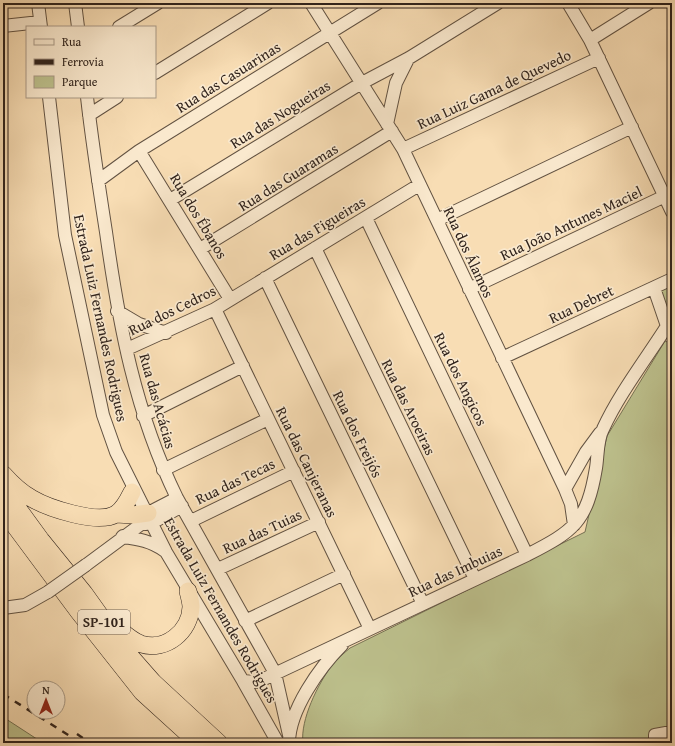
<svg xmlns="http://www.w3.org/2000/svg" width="675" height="746" font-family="'Gentium Book Plus',serif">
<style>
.green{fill:#bdc18d;stroke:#767254}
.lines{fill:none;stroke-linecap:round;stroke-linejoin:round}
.minor-casing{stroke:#625242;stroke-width:14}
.highway-casing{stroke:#30231c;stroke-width:18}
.minor{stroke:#fae9ce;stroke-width:12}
.highway{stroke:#f8ddb4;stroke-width:17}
.rail{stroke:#30231c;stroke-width:2.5;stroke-dasharray:7 7;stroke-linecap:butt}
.minor-bridge-casing{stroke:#625242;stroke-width:14;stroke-linecap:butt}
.minor-bridge{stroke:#fae9ce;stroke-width:12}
.labels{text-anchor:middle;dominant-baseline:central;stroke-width:3.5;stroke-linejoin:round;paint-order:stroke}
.shield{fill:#fae9ce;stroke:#6d5e51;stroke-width:1}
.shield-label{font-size:14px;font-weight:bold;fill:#30231c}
.street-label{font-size:15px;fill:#30231c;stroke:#fae9ce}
</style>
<rect width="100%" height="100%" fill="#f8ddb4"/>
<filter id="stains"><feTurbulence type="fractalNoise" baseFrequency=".005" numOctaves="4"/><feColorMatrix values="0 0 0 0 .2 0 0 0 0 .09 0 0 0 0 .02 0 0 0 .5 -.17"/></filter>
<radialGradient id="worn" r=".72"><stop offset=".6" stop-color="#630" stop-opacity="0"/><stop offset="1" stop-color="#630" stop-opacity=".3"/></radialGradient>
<path class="green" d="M672,285V321L666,315L660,291Z
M665,341L672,344V743H303C300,720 318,684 332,665C337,659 344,653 350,648L585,532L607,436Z
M3,717L43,743H3Z"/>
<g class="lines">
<defs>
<path id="minor" d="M38,3L41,27
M75,3L78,27
M311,3L403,149L565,489L571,504L574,525
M568,3L590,40L672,212
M3,26L40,22
M119,27L158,3
M590,40L649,3
M155,73L268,3
M49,97L65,235L103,415L116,452L166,552L243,681L278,743
M87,97C92,142 99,187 106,232C119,325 135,412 177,498L275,673L289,735
M89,115L117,97
M387,124L396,83L408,59
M403,149L599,58
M139,151L230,299
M98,181L139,151L378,3
M170,200L360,84L409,58L498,3
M366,218L527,555
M437,220L632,127
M315,248L475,579
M200,249L392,131
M265,278L423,604
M654,288L667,326L671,332
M469,289L665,196
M215,309L370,629
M117,311L139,324L166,333
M127,349L215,309L419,185
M502,358L672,279
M143,416L243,366
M163,470L268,419
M565,489L586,452L600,433
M191,521L294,471
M145,524L152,523L182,506
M123,536L122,537C139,539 151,541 165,551
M86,565L140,525L148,513L177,498
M218,569L319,522
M3,608L25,605L48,592
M245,621L344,574
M243,681L257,682L266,678L527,555C574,531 587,522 596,468C598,456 597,440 603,429C619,394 646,359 667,326
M289,743C289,710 320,667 342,645
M658,743L655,739V735L666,733L667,743"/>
<path id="highway" d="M3,474C11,483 20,492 31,498C48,508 98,525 116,514C124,509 128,500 132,492
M3,488L41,540L84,593L124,649L153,682L219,743
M3,510L78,611L142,692L198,743
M116,514L133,515L148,513
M113,624C122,631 130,640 141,644C166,652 190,631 191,607C191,602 189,596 188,591"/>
</defs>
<use href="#minor" class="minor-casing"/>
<use href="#highway" class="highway-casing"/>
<use href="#minor" class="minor"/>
<use href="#highway" class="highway"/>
<path class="rail" d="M3,694L81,743
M77,734L90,743"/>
<defs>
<path id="minor-bridge" d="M48,592L86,565"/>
</defs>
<use href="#minor-bridge" class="minor-bridge-casing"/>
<use href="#minor-bridge" class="minor-bridge"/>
</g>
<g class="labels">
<rect class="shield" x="78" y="610" width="52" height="24" rx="3"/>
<g class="shield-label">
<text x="104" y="622">SP-101</text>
</g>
<g class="street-label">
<text transform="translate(228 77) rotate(-32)">Rua das Casuarinas</text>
<text transform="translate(494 89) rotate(-25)">Rua Luiz Gama de Quevedo</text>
<text transform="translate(280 114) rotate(-32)">Rua das Nogueiras</text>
<text transform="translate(288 177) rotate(-32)">Rua das Guaramas</text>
<text transform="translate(199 216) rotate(59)">Rua dos Ébanos</text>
<text transform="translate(571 223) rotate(-25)">Rua João Antunes Maciel</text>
<text transform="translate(317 228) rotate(-31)">Rua das Figueiras</text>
<text transform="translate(469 252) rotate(65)">Rua dos Álamos</text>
<text transform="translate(581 304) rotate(-25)">Rua Debret</text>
<text transform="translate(172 310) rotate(-26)">Rua dos Cedros</text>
<text transform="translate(101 318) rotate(78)">Estrada Luiz Fernandes Rodrigues</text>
<text transform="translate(461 379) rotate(64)">Rua dos Angicos</text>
<text transform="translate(158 401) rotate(74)">Rua das Acácias</text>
<text transform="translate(409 407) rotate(64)">Rua das Aroeiras</text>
<text transform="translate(358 434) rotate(64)">Rua dos Freijós</text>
<text transform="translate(307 462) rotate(64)">Rua das Canjeranas</text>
<text transform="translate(235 481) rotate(-26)">Rua das Tecas</text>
<text transform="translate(262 531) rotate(-25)">Rua das Tuias</text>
<text transform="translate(455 571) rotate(-25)">Rua das Imbuias</text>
<text transform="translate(221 610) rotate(60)">Estrada Luiz Fernandes Rodrigues</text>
</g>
</g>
<rect width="675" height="746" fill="none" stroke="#f8ddb4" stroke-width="16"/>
<rect x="4" y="4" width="667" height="738" fill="none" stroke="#30231c" stroke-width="2"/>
<rect x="8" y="8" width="659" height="730" fill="none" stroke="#30231c"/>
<rect x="26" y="26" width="130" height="72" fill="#fae9ce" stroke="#a99a87"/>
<rect x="34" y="39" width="20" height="6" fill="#fae9ce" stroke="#a99a87"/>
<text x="62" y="46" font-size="12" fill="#30231c">Rua</text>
<rect x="34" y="59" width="20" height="6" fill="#30231c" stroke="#a99a87"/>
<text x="62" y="66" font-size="12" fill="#30231c">Ferrovia</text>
<rect x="34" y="76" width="20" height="12" fill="#bdc18d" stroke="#a99a87"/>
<text x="62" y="86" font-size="12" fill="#30231c">Parque</text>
<g transform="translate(46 700)"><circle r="19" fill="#fae9ce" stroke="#a99a87"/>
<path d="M0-3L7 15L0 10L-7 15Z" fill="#8f2418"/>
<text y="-6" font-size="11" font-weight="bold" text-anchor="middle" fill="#30231c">N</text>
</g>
<rect width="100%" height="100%" filter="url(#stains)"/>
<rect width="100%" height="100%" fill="url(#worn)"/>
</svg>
